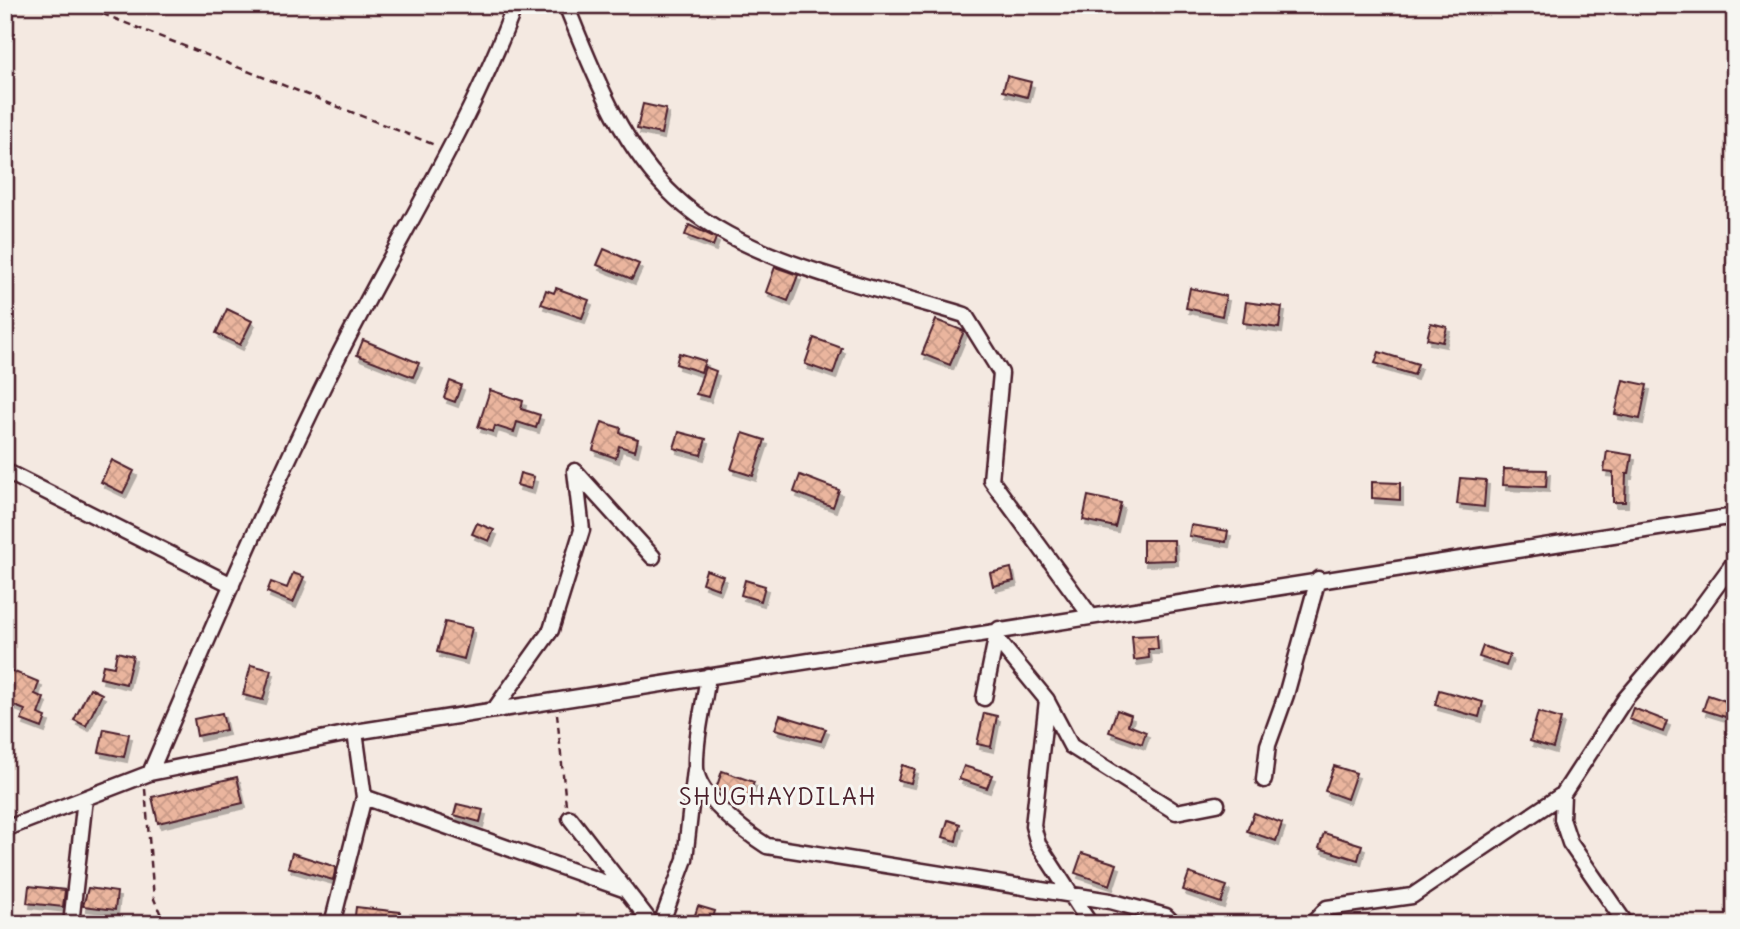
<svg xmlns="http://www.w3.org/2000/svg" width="1740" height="929" font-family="Delius,sans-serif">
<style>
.building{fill:url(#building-cross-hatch);stroke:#4a1f2b;stroke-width:2;filter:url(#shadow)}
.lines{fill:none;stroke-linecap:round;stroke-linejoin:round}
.minor-casing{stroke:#4a1f2b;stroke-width:19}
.path{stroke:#4a1f2b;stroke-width:2.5;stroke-dasharray:7 5;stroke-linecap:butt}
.minor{stroke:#f6f6f2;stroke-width:14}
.labels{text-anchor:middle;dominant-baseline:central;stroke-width:6;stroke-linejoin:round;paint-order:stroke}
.quarter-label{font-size:23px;letter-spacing:2px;fill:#4a1f2b;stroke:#f6f6f2}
</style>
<defs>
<pattern id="building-cross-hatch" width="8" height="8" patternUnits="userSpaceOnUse" patternTransform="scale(1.75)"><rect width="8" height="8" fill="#eab59e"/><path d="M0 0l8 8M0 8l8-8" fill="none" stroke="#ca9b88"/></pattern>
<filter id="shadow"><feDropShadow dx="3" dy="5" stdDeviation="0" flood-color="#0004"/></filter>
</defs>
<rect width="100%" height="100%" fill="#f4e9e1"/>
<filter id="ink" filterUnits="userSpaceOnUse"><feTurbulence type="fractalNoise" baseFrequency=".0143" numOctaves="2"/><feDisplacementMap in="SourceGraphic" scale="14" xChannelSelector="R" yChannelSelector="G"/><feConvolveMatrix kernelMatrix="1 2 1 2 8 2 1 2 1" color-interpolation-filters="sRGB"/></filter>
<g filter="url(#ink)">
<path class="building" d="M1007,76L1031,82L1027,97L1003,91Z
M643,104L666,109L661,134L637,129Z
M689,225L716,238L713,246L685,235Z
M604,249L639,264L632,279L597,265Z
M775,267L798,275L788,301L766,292Z
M556,288L589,300L582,318L541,304L546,290L554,293Z
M1190,288L1226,296L1222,316L1186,308Z
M1246,302L1282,307L1279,328L1243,323Z
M227,309L252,321L240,345L216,333Z
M936,320L964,331L950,365L922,354Z
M1431,323L1447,327L1443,342L1427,339Z
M814,338L842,348L833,374L805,364Z
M363,340L419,363L413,377L357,355Z
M1379,352L1418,364L1414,375L1375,363Z
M679,353L705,361L701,372L676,364Z
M705,367L716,371L708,397L696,394Z
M1623,380L1647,385L1640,419L1615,414Z
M450,381L461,385L455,402L444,398Z
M490,390L523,401L521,409L540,415L536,428L517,422L514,432L495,426L493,432L478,427Z
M602,422L621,428L620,433L638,439L635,451L619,446L616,458L593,450Z
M679,432L706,439L701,455L674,448Z
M743,433L765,440L753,476L731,469Z
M1607,451L1632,455L1629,474H1626L1625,502H1613V472L1604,471Z
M112,460L134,471L123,493L101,482Z
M1504,469L1547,470L1546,487L1503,485Z
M520,473L534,477L531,489L517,485Z
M800,475L839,490L833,507L794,492Z
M1460,478L1486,480L1484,507L1457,504Z
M1372,482L1400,483V500L1372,498Z
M1088,496L1121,503L1115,527L1083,520Z
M477,523L494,530L489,541L472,534Z
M1191,525L1228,531L1226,542L1189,536Z
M1143,540H1174L1175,560L1143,561Z
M1011,568L1014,581L993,586L990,573Z
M706,570L723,576L718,589L702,583Z
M293,573L304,577L293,603L267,592L271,582L287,588Z
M745,580L765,586L761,601L741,595Z
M445,622L472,628L464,659L437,652Z
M1157,635L1158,649H1148L1149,658L1134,660L1132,636Z
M1483,646L1510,655L1506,666L1479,657Z
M117,652L133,656L126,684L100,678L103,665L114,667Z
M251,665L271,670L263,700L243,695Z
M5,668L39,682L35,694L44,698L38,714L46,717L42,728L21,720L25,710L5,702Z
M90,688L102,694L86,726L74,720Z
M1439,690L1483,702L1479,717L1435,705Z
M1708,695L1735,704V720L1703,710Z
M1633,708L1667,721L1663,732L1629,719Z
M1117,710L1131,715L1128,725L1146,732L1142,744L1109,732Z
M1538,712L1561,719L1553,748L1530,741Z
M222,713L226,730L197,736L194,719Z
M984,713L997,716L991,747L977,744Z
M780,715L826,729L821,741L775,729Z
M104,729L129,734L124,757L99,752Z
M902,765L915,769L911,783L898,780Z
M964,766L992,775L987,788L959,779Z
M1334,766L1356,773L1347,799L1325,791Z
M722,771L754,782L747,800L716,789Z
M237,777L243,803L158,823L152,797Z
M457,804L483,810L480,822L454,815Z
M1254,813L1282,823L1276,841L1247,831Z
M948,820L960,824L956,841L943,837Z
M1324,833L1362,845L1358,860L1319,848Z
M292,853L336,867L333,880L288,867Z
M1082,853L1117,864L1110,885L1075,873Z
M1189,873L1227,886L1221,903L1183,890Z
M29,886L65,890L63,907L27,903Z
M88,888L117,892L115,910L83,906Z
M698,906L715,911L711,924H692Z
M356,907L400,912L399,924H354Z"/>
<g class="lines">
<defs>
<path id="minor" d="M566,5C593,72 621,147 676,198C745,263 875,287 965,315L1001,373L991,480L1090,615
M5,471L232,585
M999,629L996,638L1047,700L1033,826L1038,844L1090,924
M708,676C704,705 695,738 696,768C697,796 745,832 767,846L1110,901L1166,916L1174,924
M984,698L996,638
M1047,701L1071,746L1176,812L1217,804
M494,710L551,630L582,530L575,471L653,557
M150,773C210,634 269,494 337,359C396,241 469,129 515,5
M1264,780L1268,745L1286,695L1318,579
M364,797L626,890
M570,818L652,924
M5,829L150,773L355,732L1735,516
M71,924L85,798
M332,924L364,797L355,732
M661,924L685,859L695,770
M1312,924L1327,908L1412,896L1563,794
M1626,924L1570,843L1562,819L1563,794L1625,699L1688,625L1735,561"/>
</defs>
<use href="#minor" class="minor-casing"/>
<path class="path" d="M80,5L435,145
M557,714L566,805
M145,789L154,899L165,924"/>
<use href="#minor" class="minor"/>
</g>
</g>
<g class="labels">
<g class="quarter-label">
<text x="778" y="796">SHUGHAYDILAH</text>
</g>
</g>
<rect width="1740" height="929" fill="none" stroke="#f6f6f2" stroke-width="28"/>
<rect x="14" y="14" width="1712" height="901" fill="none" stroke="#4a1f2b" stroke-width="2.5" filter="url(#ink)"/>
</svg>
